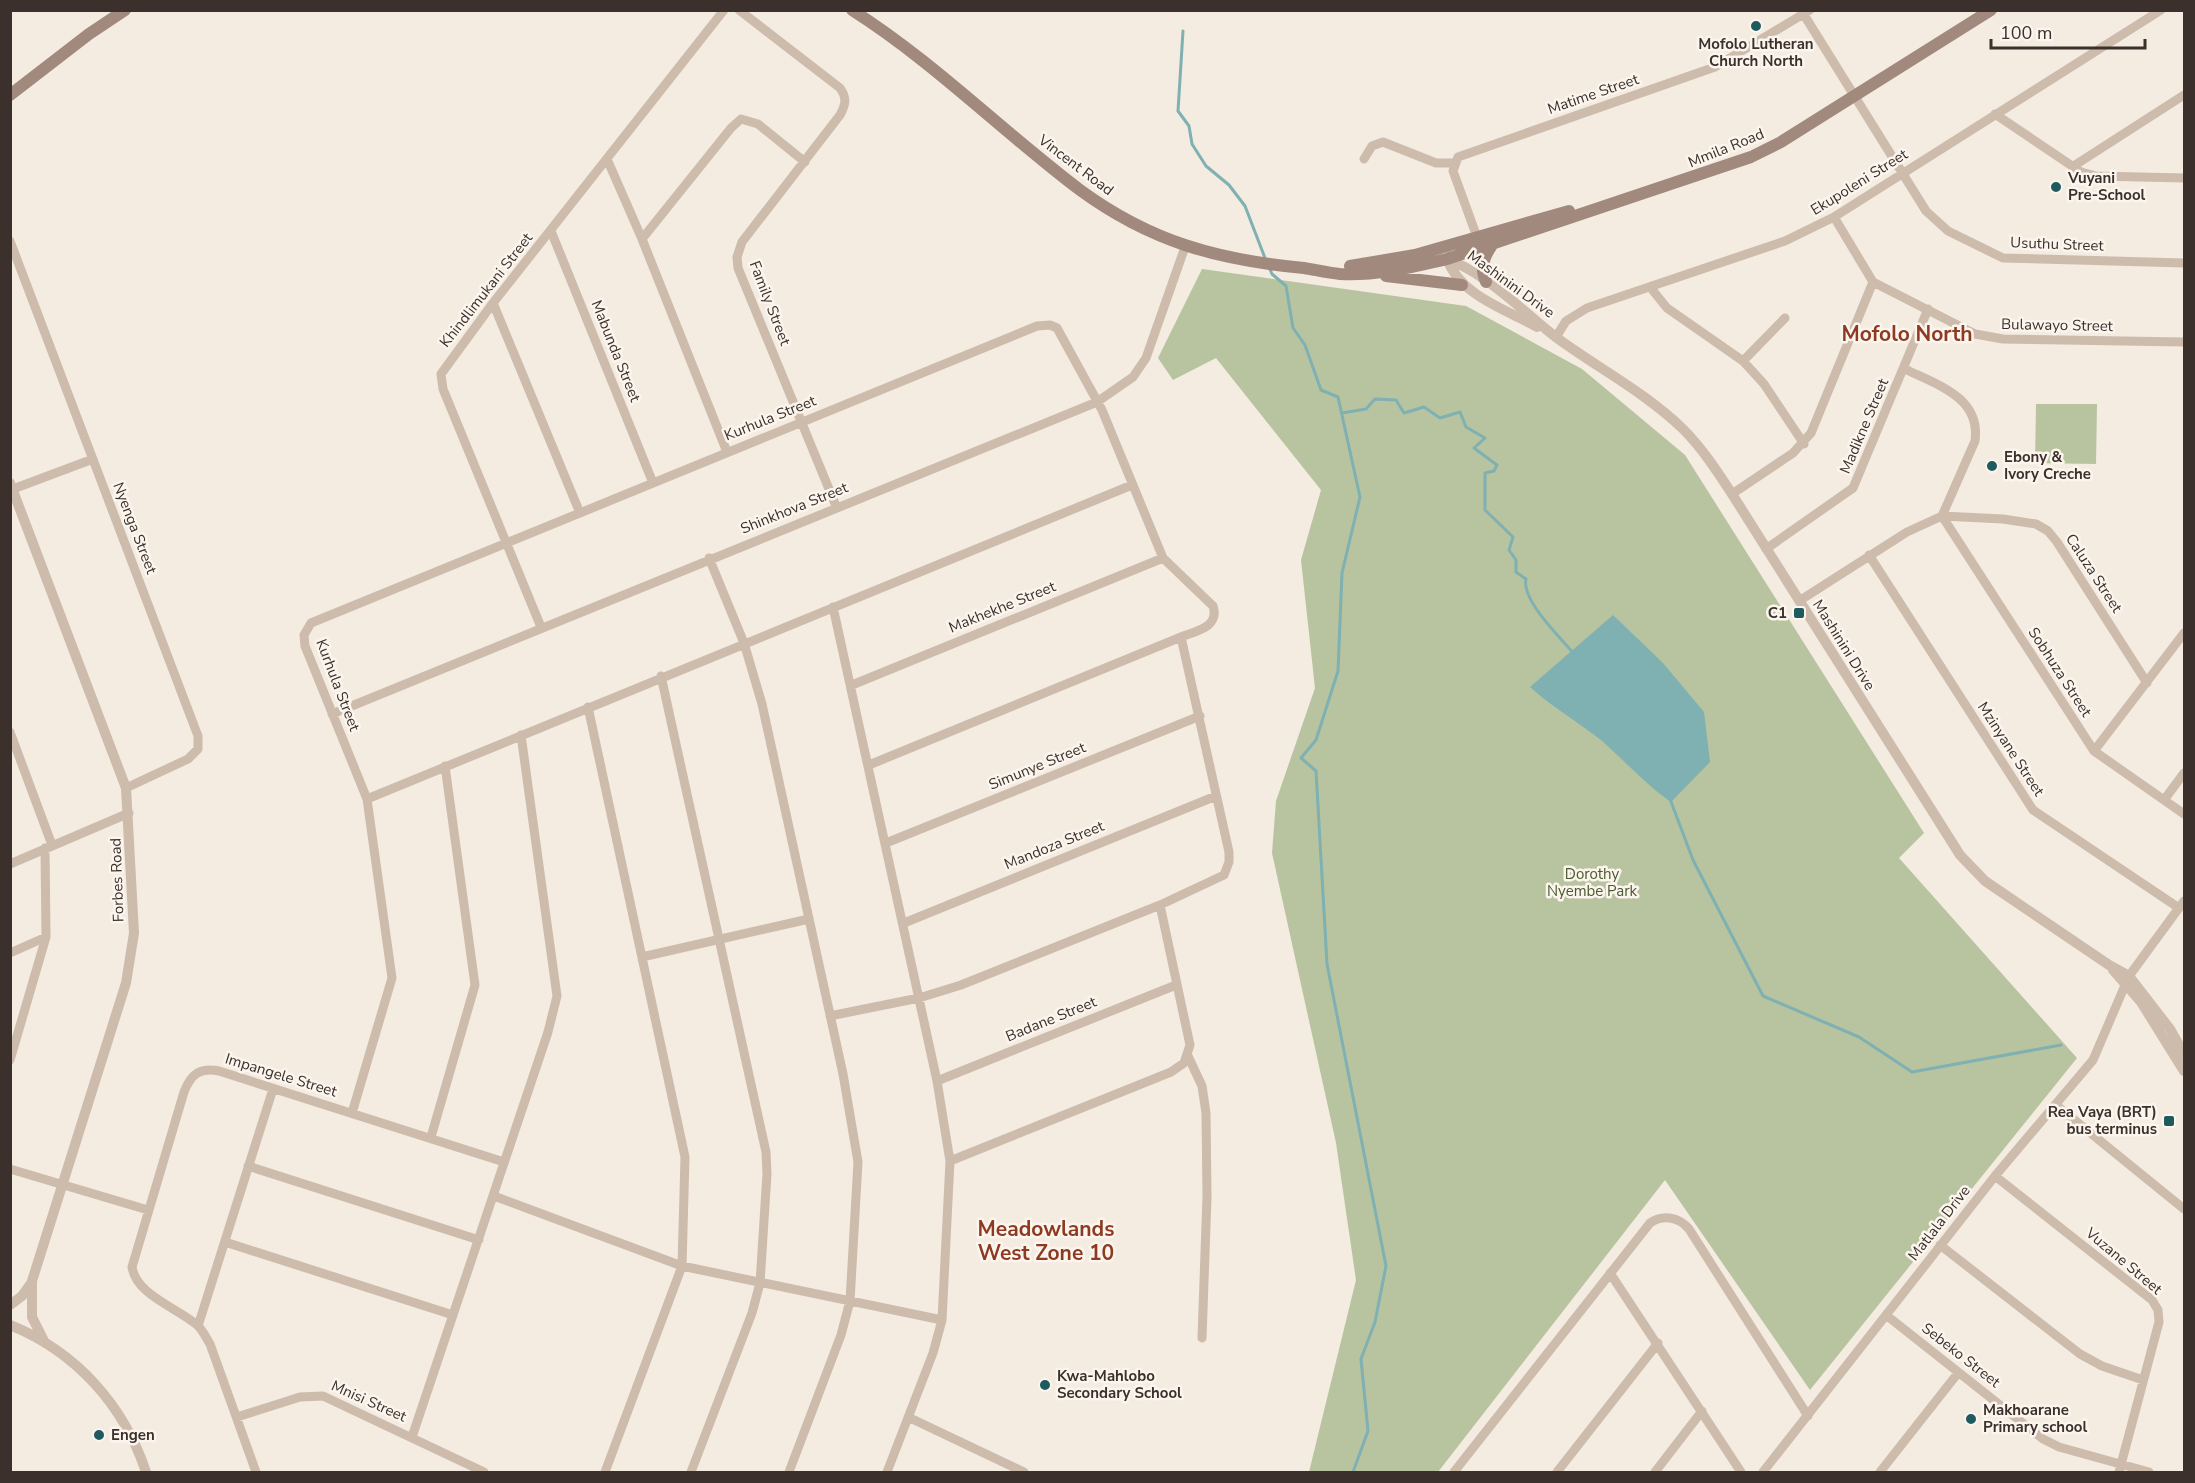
<svg xmlns="http://www.w3.org/2000/svg" width="2195" height="1483" font-family="'Nunito Sans',sans-serif">
<style>
.green{fill:#b8c4a0}
.water{fill:#7fb0b2}
.lines{fill:none;stroke-linecap:round;stroke-linejoin:round}
.stream{stroke:#7fb0b2;stroke-width:3}
.minor{stroke:#cdbbac;stroke-width:9}
.tertiary{stroke:#cdbbac;stroke-width:10}
.secondary{stroke:#a18a7d;stroke-width:12}
.poi-dot{fill:#1f5a5e;stroke:#fbf5ee;stroke-width:2}
.labels{text-anchor:middle;dominant-baseline:central;stroke-width:5;stroke-linejoin:round;paint-order:stroke}
.poi-label{font-size:15px;font-weight:bold;fill:#3b302b;stroke:#fbf5ee;text-anchor:start}
.street-label{font-size:15px;fill:#3b302b;stroke:#fbf5ee}
.park-label{font-size:15px;fill:#4a5a2e;stroke:#fbf5ee}
.district-label{font-size:21px;font-weight:bold;fill:#8c3b22;stroke:#fbf5ee}
</style>
<rect width="100%" height="100%" fill="#f4ebe1"/>
<path class="green" d="M1202,269L1466,306L1582,369L1685,455L1924,833L1899,858L2077,1058L1810,1390L1665,1180L1438,1472H1309L1356,1280L1336,1143L1272,853L1276,801L1315,688L1301,560L1321,490L1216,358L1173,380L1158,358Z
M2036,404H2097L2096,464L2035,463Z"/>
<path class="water" d="M1613,615L1663,663L1704,712L1710,762L1671,802C1645,784 1625,761 1601,740C1578,722 1552,707 1530,687Z"/>
<g class="lines">
<path class="stream" d="M1183,31L1178,111L1189,126L1192,144L1206,166L1229,185L1245,206L1265,258
M1269,267L1272,274L1286,286L1293,328L1305,345L1321,390L1338,397L1360,497L1342,573L1338,671L1316,740L1301,758L1316,771L1327,964L1386,1266L1375,1322L1361,1359L1368,1431L1353,1472
M1342,413L1366,409L1375,399L1396,400L1404,413L1424,407L1440,418L1460,412L1466,427L1485,438L1474,448L1497,465L1494,471L1485,473V510L1513,537L1509,550L1516,560V572L1526,579C1521,600 1560,637 1573,653
M1670,799L1693,860L1763,996L1859,1037L1912,1072L2061,1045"/>
<path class="minor" d="M739,10L840,88C847,98 846,104 840,115L742,242L737,257L738,268L836,506
M1801,10L1926,211L1948,231L2003,258L2184,263
M1995,114L2081,172L2096,176L2184,178
M607,159L642,239L727,452
M1364,159L1372,146L1383,142L1436,163H1454
M2072,167L2184,95
M1834,217L1873,282L1975,334L2003,339L2184,342
M551,231L653,483
M1477,237L1453,171L1458,157L1715,67L1810,10
M642,239L731,128L741,119L758,124L805,162
M10,241L198,736V749L188,759L126,788
M1650,287L1667,308L1743,361L1764,384L1804,444
M493,303L580,513
M1556,337L1566,321L1587,308L1785,241L1834,217L2161,10
M1743,361L1785,318
M1905,369C1937,385 1981,397 1975,441L1942,516L2094,751L2184,814
M13,489L93,459
M1732,494L1793,453L1811,433L1873,282
M1766,549L1853,488L1928,309
M1869,555L2033,810L2179,908
M709,558L744,643L762,704L843,1074L858,1162L850,1301L841,1335L789,1472
M1799,601L1907,532L1942,516L2003,519L2036,524L2048,531L2057,542L2147,683
M833,607L937,1081L950,1161L942,1320L933,1353L887,1472
M541,627L443,389L441,374L493,303L724,10
M661,676L766,1152L767,1174L760,1283L752,1313L691,1472
M852,685L1163,558
M588,707L685,1157L682,1266L605,1472
M332,714L1097,402L1133,377L1146,358L1185,247
M10,732L52,845
M2094,751L2184,633
M367,799L1132,485
M2164,800L2184,773
M886,843L1200,716
M10,864L129,813
M904,923L1216,796
M10,953L46,937
M642,957L809,919
M830,1016L919,998L961,985L1160,905L1224,875L1229,862V852L1181,637
M1188,1056L1202,1086L1206,1113L1207,1197L1202,1338
M10,1060L46,937L45,848
M937,1081L1176,985
M2056,1105L2184,1209
M352,1113L392,978L367,799L305,646L304,635L311,623L1037,326L1050,325L1057,328L1102,410L1163,558L1213,606C1220,627 1196,631 1181,637L869,765
M431,1137L475,985L445,766
M950,1161L1171,1072L1184,1063L1190,1045L1160,905
M248,1166L479,1240
M10,1169L148,1210
M1995,1176L2152,1300L2158,1310L2159,1322L2119,1472
M494,1196L682,1266L942,1320
M225,1242L453,1315
M1940,1245L2080,1354L2102,1366L2143,1380
M1610,1273L1741,1472
M1886,1315L2043,1439L2059,1447L2149,1472
M198,1326L273,1089
M237,1417L300,1397L323,1396L484,1472
M908,1417L1024,1472
M412,1437L548,1032L557,996L521,735
M256,1472L210,1344C206,1338 203,1330 197,1325C178,1308 136,1295 132,1267L184,1092C191,1074 200,1067 219,1071L504,1162
M1454,1472L1650,1223C1663,1214 1679,1217 1689,1229L1808,1416
M1557,1472L1658,1343
M1655,1472L1702,1411
M1763,1472L1995,1176L2093,1060L2129,976L2184,901
M1880,1472L1958,1373"/>
<path class="tertiary" d="M1449,256L1447,259C1461,296 1505,309 1537,327
M1442,258C1483,269 1523,312 1557,338C1598,368 1646,393 1683,429C1702,448 1717,471 1732,494L1960,855L1985,881L2109,965L2129,976L2170,1029L2184,1054
M10,483L126,788L134,933L126,983L32,1281V1317L45,1343
M2113,970L2141,1002L2184,1071
M10,1305L22,1296L32,1282
M10,1325C77,1352 124,1406 146,1472"/>
<path class="secondary" d="M852,10C934,62 1003,132 1080,190C1151,242 1218,260 1304,268C1316,270 1328,273 1340,274C1376,276 1412,267 1447,259L1751,157L1781,142L1991,10
M10,95L89,34L125,10
M1350,266L1415,255L1569,211
M1386,276L1462,285
M1486,282C1480,268 1483,258 1492,245"/>
</g>
<g class="poi-dot">
<circle cx="1756" cy="26" r="6"/>
<circle cx="2056" cy="187" r="6"/>
<circle cx="1992" cy="466" r="6"/>
<rect x="1793" y="607" width="12" height="12" rx="3"/>
<rect x="2163" y="1115" width="12" height="12" rx="3"/>
<circle cx="1045" cy="1385" r="6"/>
<circle cx="1971" cy="1419" r="6"/>
<circle cx="99" cy="1435" r="6"/>
</g>
<g class="labels">
<g class="poi-label">
<text x="1756" y="44" text-anchor="middle">Mofolo Lutheran<tspan x="1756" dy="17">Church North</tspan></text>
<text x="2068" y="178">Vuyani<tspan x="2068" dy="17">Pre-School</tspan></text>
<text x="2004" y="457">Ebony &amp;<tspan x="2004" dy="17">Ivory Creche</tspan></text>
<text x="1787" y="613" text-anchor="end">C1</text>
<text x="2157" y="1112" text-anchor="end">Rea Vaya (BRT)<tspan x="2157" dy="17">bus terminus</tspan></text>
<text x="1057" y="1376">Kwa-Mahlobo<tspan x="1057" dy="17">Secondary School</tspan></text>
<text x="1983" y="1410">Makhoarane<tspan x="1983" dy="17">Primary school</tspan></text>
<text x="111" y="1435">Engen</text>
</g>
<g class="street-label">
<text transform="translate(1593 94) rotate(-19)">Matime Street</text>
<text transform="translate(1726 148) rotate(-22)">Mmila Road</text>
<text transform="translate(1076 165) rotate(37)">Vincent Road</text>
<text transform="translate(1859 182) rotate(-32)">Ekupoleni Street</text>
<text transform="translate(2057 244) rotate(2)">Usuthu Street</text>
<text transform="translate(1511 284) rotate(36)">Mashinini Drive</text>
<text transform="translate(486 290) rotate(-52)">Khindlimukani Street</text>
<text transform="translate(770 303) rotate(69)">Family Street</text>
<text transform="translate(2057 325) rotate(1)">Bulawayo Street</text>
<text transform="translate(616 351) rotate(68)">Mabunda Street</text>
<text transform="translate(770 418) rotate(-22)">Kurhula Street</text>
<text transform="translate(1864 426) rotate(-67)">Madikne Street</text>
<text transform="translate(794 508) rotate(-22)">Shinkhova Street</text>
<text transform="translate(135 528) rotate(69)">Nyenga Street</text>
<text transform="translate(2094 573) rotate(57)">Caluza Street</text>
<text transform="translate(1002 607) rotate(-22)">Makhekhe Street</text>
<text transform="translate(1844 645) rotate(58)">Mashinini Drive</text>
<text transform="translate(2060 672) rotate(57)">Sobhuza Street</text>
<text transform="translate(338 685) rotate(69)">Kurhula Street</text>
<text transform="translate(2011 749) rotate(57)">Mzinyane Street</text>
<text transform="translate(1037 766) rotate(-22)">Simunye Street</text>
<text transform="translate(1054 845) rotate(-22)">Mandoza Street</text>
<text transform="translate(117 880) rotate(-92)">Forbes Road</text>
<text transform="translate(1051 1019) rotate(-22)">Badane Street</text>
<text transform="translate(281 1075) rotate(17)">Impangele Street</text>
<text transform="translate(1939 1223) rotate(-52)">Matlala Drive</text>
<text transform="translate(2124 1261) rotate(40)">Vuzane Street</text>
<text transform="translate(1961 1355) rotate(38)">Sebeko Street</text>
<text transform="translate(369 1401) rotate(24)">Mnisi Street</text>
</g>
<g class="park-label">
<text x="1592" y="874">Dorothy<tspan x="1592" dy="17">Nyembe Park</tspan></text>
</g>
<g class="district-label">
<text x="1907" y="334">Mofolo North</text>
<text x="1046" y="1229">Meadowlands<tspan x="1046" dy="24">West Zone 10</tspan></text>
</g>
</g>
<rect width="2195" height="1483" fill="none" stroke="#3b302b" stroke-width="24"/>
<path d="M1991 39v9h154v-9" fill="none" stroke="#3b302b" stroke-width="3"/>
<text x="2000" y="39" font-size="18" fill="#3b302b" stroke="#fbf5ee" stroke-width="4.5" paint-order="stroke">100 m</text>
</svg>
